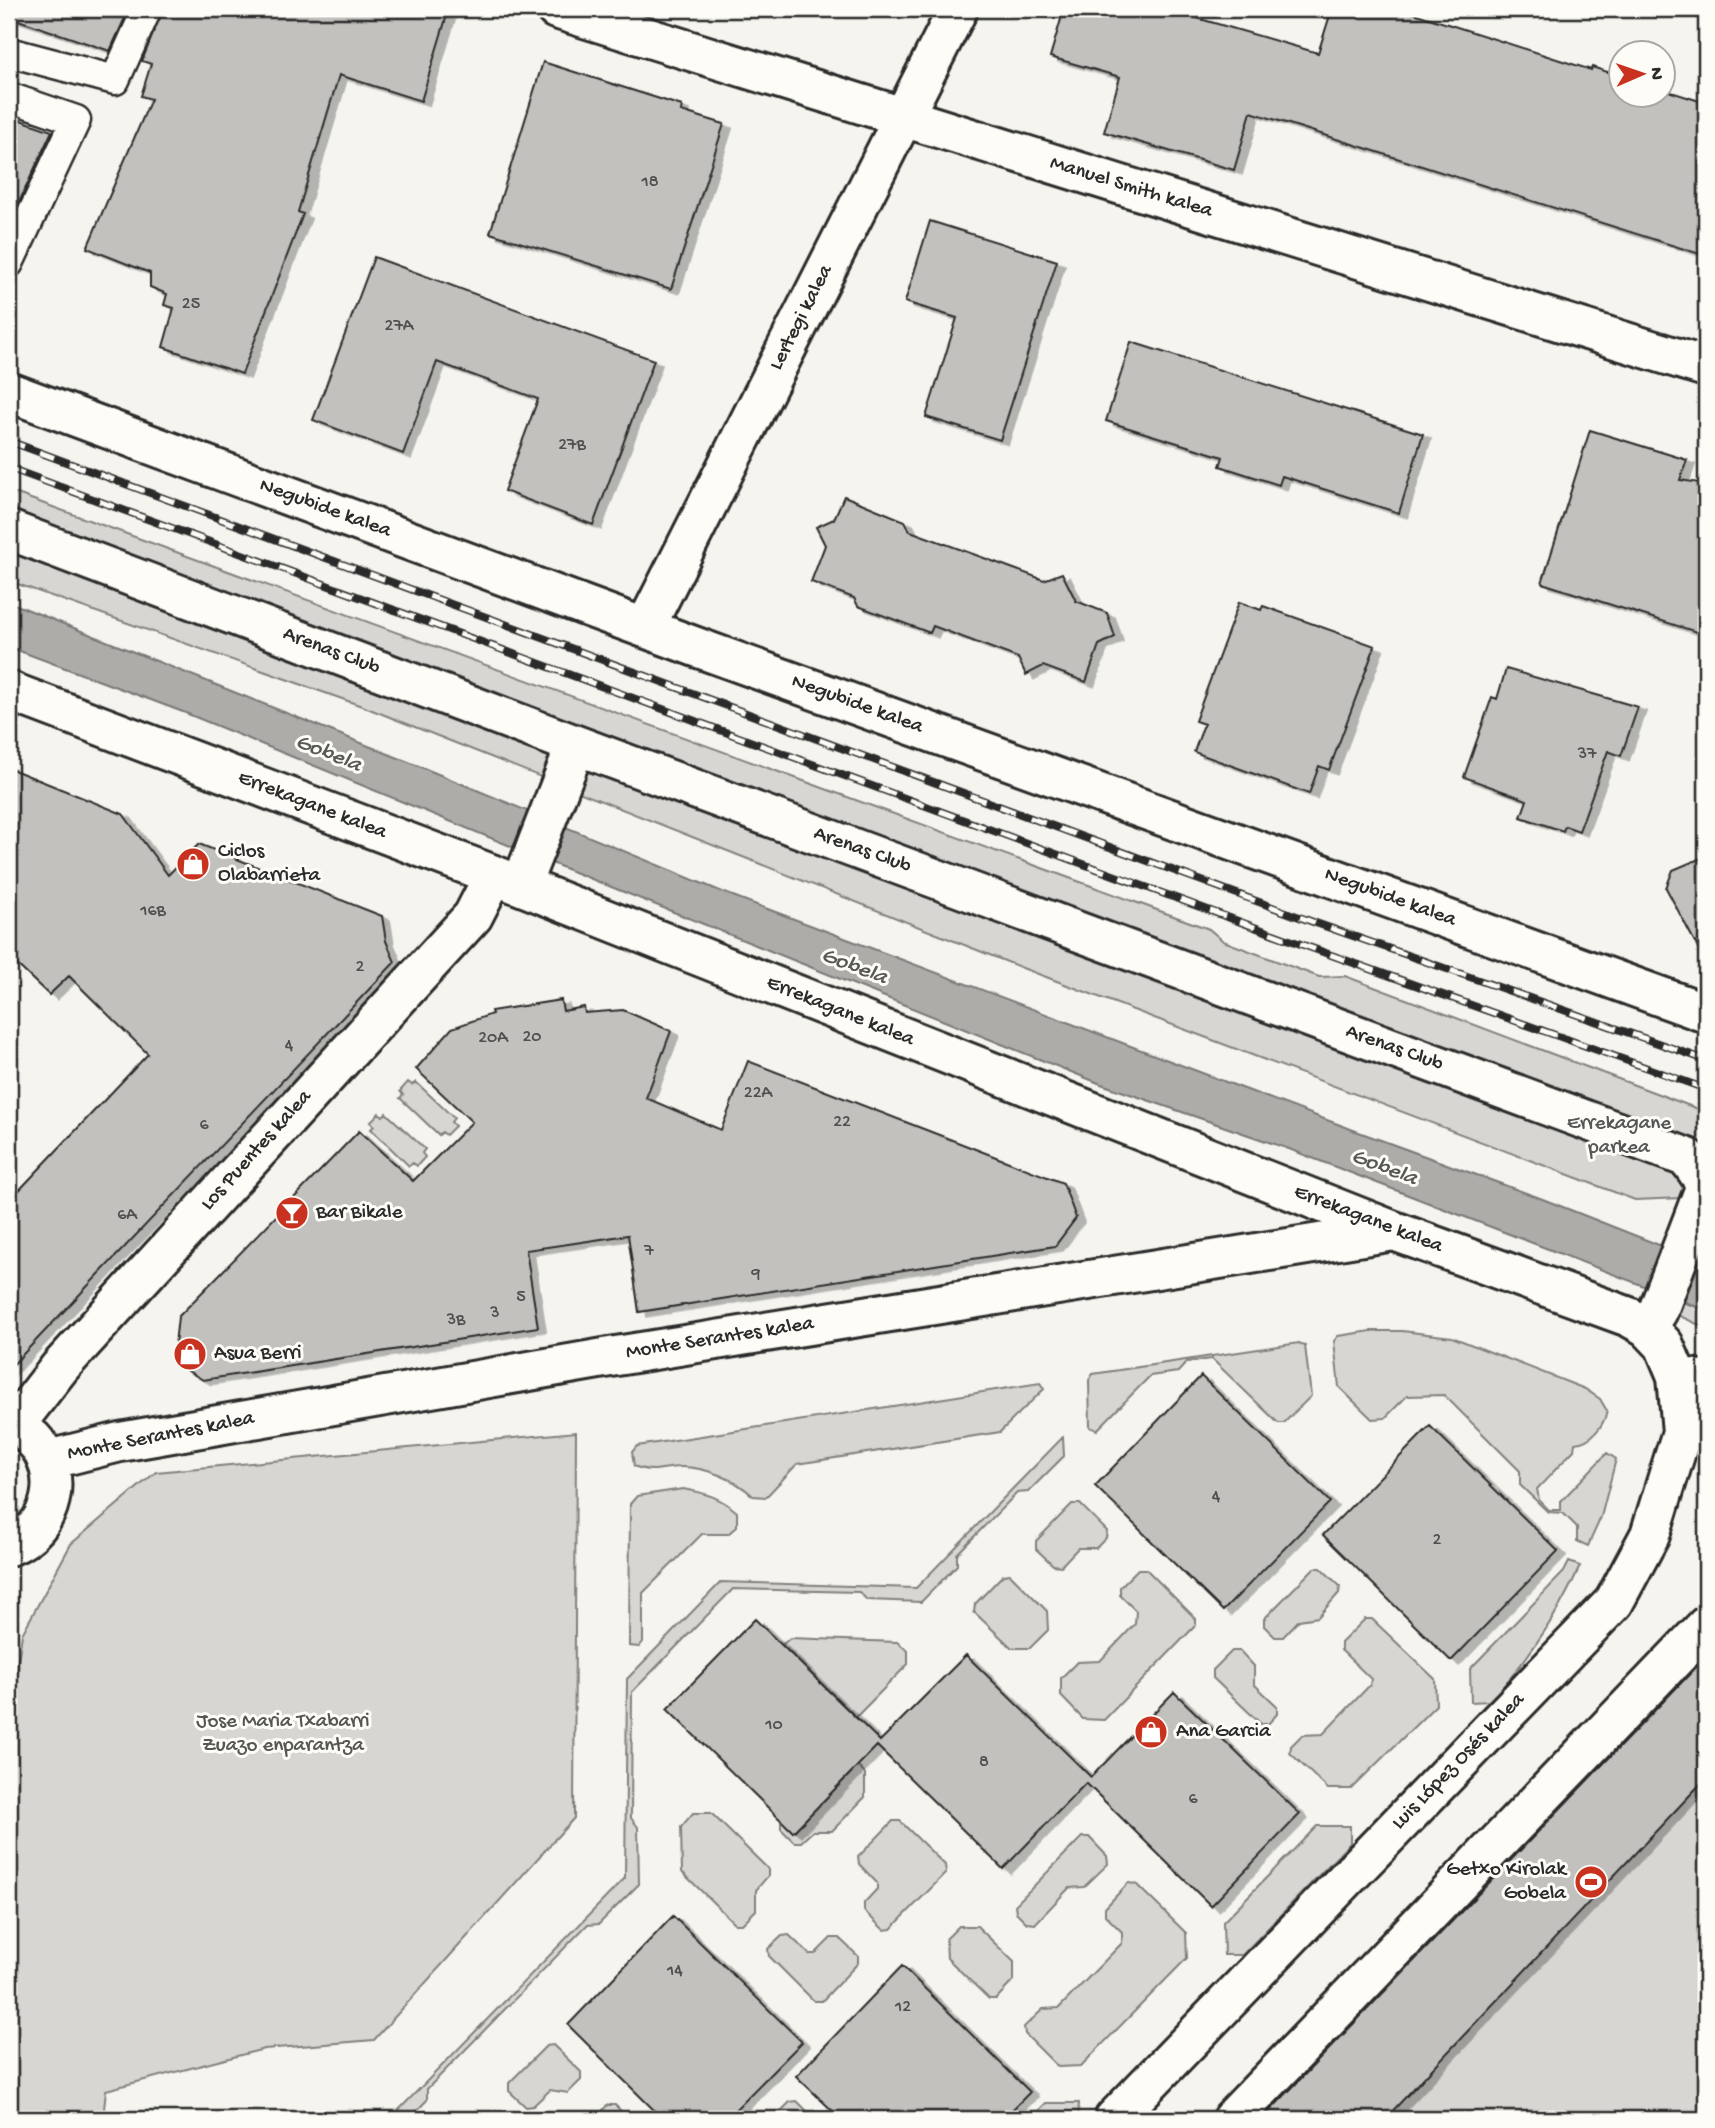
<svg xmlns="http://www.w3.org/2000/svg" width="1715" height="2128" font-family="'Gochi Hand',sans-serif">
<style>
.green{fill:#d7d6d2;stroke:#81807e;stroke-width:2}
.water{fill:#adaca9;stroke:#797877;stroke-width:2}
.building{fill:#c2c1be;stroke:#2b2b2b;stroke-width:2;filter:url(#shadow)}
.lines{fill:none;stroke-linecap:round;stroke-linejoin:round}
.service-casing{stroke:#2b2b2b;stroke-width:33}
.pedestrian-casing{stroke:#2b2b2b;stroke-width:44}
.minor-casing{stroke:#2b2b2b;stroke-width:44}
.service{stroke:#fdfcf7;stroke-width:28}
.pedestrian{stroke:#fdfcf7;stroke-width:38}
.minor{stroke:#fdfcf7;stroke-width:38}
.rail-casing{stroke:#2b2b2b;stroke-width:8}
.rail{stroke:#fdfcf7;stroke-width:5;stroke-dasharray:16;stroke-linecap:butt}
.labels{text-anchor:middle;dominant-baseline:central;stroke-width:6;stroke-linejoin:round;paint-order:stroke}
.number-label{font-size:18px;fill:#515050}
.street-label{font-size:21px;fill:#2b2b2b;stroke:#fdfcf7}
.poi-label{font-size:21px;fill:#2b2b2b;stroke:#fdfcf7;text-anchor:start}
.park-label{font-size:21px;fill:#565655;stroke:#fdfcf7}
.water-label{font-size:23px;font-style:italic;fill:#585857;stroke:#fdfcf7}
</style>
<defs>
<filter id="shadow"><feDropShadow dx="8" dy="4.5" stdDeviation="0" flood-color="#0004"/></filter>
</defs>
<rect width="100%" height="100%" fill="#f5f4ef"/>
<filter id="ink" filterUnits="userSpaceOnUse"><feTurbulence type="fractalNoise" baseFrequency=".0143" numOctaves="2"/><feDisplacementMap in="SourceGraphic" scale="14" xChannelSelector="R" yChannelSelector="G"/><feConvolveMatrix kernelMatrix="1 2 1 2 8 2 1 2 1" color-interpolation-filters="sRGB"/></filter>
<g filter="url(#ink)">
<path class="green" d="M9,491L1209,929L1223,941L1319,977L1345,976L1706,1112V1197L1635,1200L1025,969L362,706L9,581Z
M408,1082L412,1085L416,1082L454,1118L451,1122L455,1126L446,1135L442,1132L439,1135L400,1098L403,1095L400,1091Z
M379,1113L383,1116L386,1113L425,1149L422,1153L425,1157L417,1166L413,1163L409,1166L371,1129L374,1126L370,1122Z
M1679,1301L1706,1310V1328L1673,1313Z
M1371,1331H1402L1452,1337L1585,1389L1600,1399L1607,1411C1604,1425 1592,1442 1575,1443L1574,1450L1537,1489L1539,1500L1549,1510H1561V1501L1607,1453L1616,1459L1601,1517L1588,1546L1577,1541V1527L1563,1513L1548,1512L1520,1485V1471L1444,1395L1407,1396L1385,1418L1372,1419L1339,1387L1334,1341L1338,1336Z
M1299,1343L1305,1346L1311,1396L1284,1423H1278L1212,1359L1187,1362L1178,1372L1150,1376L1097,1430L1090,1427L1089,1380L1093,1374Z
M1040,1383L1044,1389L1000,1432L797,1464L766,1497L753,1496C735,1479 708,1468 683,1467C662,1466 656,1475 634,1466L632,1452L637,1446Z
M576,1432L574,1818L374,2040L264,2049L106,2090L103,2119H14L9,1882V1722L22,1634L71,1544L156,1472Z
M1063,1437L1064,1456L1028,1492L1017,1493L957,1554V1565L921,1602L867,1600L859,1592L733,1589L632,1692L631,1818L638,1827L639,1884L599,1924L587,1925L427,2089V2100L409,2119H390L625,1878L627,1679L721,1582L916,1588Z
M683,1489C705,1493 720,1497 737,1512V1526L728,1534H702L643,1593V1642L639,1647L629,1646L630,1504L637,1496Z
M1072,1504H1080L1107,1531L1106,1538L1096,1548H1078L1061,1566L1053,1565L1036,1549V1541Z
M1569,1562L1580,1566C1557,1617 1528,1660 1490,1701L1471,1702L1470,1669L1564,1572Z
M1314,1568H1321L1340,1586L1339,1593L1318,1617L1299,1620L1283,1637H1275L1264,1626V1619Z
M1138,1569H1146L1196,1619V1625L1104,1720L1083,1719L1061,1696V1678L1077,1662L1100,1661L1135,1624L1136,1611L1120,1595V1587Z
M1010,1574L1047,1611L1048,1630L1030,1648H1012L974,1612L975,1604L1003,1575Z
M1365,1619H1372L1435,1679L1436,1705L1351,1789H1328L1290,1753L1291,1746L1302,1735L1323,1734L1370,1685L1371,1679L1341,1650V1643Z
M790,1638L897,1642L908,1651V1664L856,1717L782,1645Z
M1706,1644V2119H1246Z
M1232,1651H1240L1254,1666V1684L1277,1706V1714L1268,1724H1261L1213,1678V1670Z
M858,1766L865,1774V1797L832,1831H813L801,1842H794L781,1829V1820L793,1832Z
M693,1813H711L768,1869V1876L756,1890V1910L742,1924H735L682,1872L681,1827Z
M893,1821H900L945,1865L946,1873L891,1929L884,1930L864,1911V1903L877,1889V1883L859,1864L858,1857Z
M1317,1826H1350V1843L1242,1955H1224L1223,1922Z
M1082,1837H1089L1107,1856L1108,1864L1084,1887L1069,1888L1035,1924L1027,1923L1016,1912L1015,1905Z
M1128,1883L1136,1884L1186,1933L1187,1958L1081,2066L1058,2067L1025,2034L1024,2027L1043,2009L1059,2008L1122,1943V1932L1105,1915V1908Z
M959,1926H977L1014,1962V1980L996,1999H989L947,1958L946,1939Z
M789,1935L809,1954H815L831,1938H839L858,1956V1963L822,2001H814L769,1956L768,1949L782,1936Z
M553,2045L581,2072V2080L568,2093L550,2090L533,2106L526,2107L509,2091V2083L546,2046Z
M797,2101L815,2119H773L790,2102Z
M1046,2103H1079L1078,2119H1030Z
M607,2105H615L629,2119H596Z"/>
<path class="water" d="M9,602L421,767L725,893L1356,1131L1540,1198L1697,1260L1706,1258V1310L1289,1149L1101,1084L564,868L183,712L9,647Z"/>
<path class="building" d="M9,9H129L110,51L9,17Z
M163,9H426L447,15L421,101L339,75L298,212L303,214L242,374L163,347L174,308L164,305L167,294L150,287V273L87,248L151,99L141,96L151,64L142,61Z
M1064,9H1192L1190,16L1318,53L1332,9H1401L1591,70L1592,67L1620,76V94H1662V89L1706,103V256L1251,112L1234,170L1104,132L1120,77L1050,57Z
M543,62L682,106L681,111L724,124L671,289L490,233Z
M9,116L52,131L9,224Z
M930,221L1057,261L1000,440L926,417L957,318L905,302Z
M374,257L654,360L593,525L504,491L538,399L437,362L403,454L313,420Z
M1131,342L1423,434L1399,513L1282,476L1279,485L1220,466L1223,457L1106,421Z
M1590,430L1687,460L1680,480L1706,484V635L1542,583Z
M844,496L905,521L910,531L1044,580L1062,573L1076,601L1107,613L1115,637L1099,645L1086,682L1043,666L1026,675L1018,658L933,626L930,633L858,606L854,598L811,582L825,545L816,527L834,519Z
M1239,602L1261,610L1263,606L1375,646L1329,770L1319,766L1309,794L1194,752L1204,724L1195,721Z
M1506,669L1638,707L1621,756L1608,751L1579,831L1565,826L1563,831L1521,817L1527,800L1464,777L1492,697L1497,699Z
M9,768L123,814L168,875L199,844L382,916L386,941L395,962L9,1369V1201L148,1054L69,976L49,995L9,957Z
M1706,856V963L1666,888L1673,870Z
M561,1000L563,1011L584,1007L585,1013L623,1010L671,1031L646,1098L721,1130L748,1061L1063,1183L1076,1218L1055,1246L639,1312L628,1235L575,1243L526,1250L538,1327L203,1380L173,1362L178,1317L359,1131L413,1181L472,1122L416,1069L452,1028L492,1014L491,1011Z
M1201,1376L1330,1502L1223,1611L1095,1486Z
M1430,1426L1558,1551L1451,1661L1323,1535Z
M755,1619L880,1741L966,1655L1091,1777L1174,1692L1300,1814L1211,1906L1086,1783L1003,1869L877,1746L793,1832L667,1709Z
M1706,1657V1778L1385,2119H1262Z
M673,1916L802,2042L726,2119H663L568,2025Z
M902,1966L1030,2092L1003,2119H841L796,2076Z"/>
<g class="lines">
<defs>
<path id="service" d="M9,52L115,80L147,9
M9,97L76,120L9,263"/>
<path id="pedestrian" d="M9,530L576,745L1688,1158L1706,1184
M521,885L576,745
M1647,1327L1658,1311L1706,1185
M1677,1376L1706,1381
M1232,2119L1706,1626"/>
<path id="minor" d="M556,9L1706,367
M9,392L696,647L1706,1013
M645,628L958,9
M9,691L494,875L1394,1231L1629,1317L1647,1327L1664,1345L1677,1376L1682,1432L1650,1535L1614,1602L1114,2119
M15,1425L60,1367L473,916L494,875
M48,1460L120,1442L610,1357L1394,1231
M9,1546C53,1530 66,1473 33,1439"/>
</defs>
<use href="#service" class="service-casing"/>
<use href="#pedestrian" class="pedestrian-casing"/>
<use href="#minor" class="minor-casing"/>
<use href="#service" class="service"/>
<use href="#pedestrian" class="pedestrian"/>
<use href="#minor" class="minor"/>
<defs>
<path id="rail" d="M9,441L1313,922L1706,1060
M9,468L1306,946L1706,1089"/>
</defs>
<use href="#rail" class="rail-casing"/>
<use href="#rail" class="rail"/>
</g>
</g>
<defs>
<symbol id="shop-disc" viewBox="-11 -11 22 22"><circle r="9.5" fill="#c8321e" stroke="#fdfcf7"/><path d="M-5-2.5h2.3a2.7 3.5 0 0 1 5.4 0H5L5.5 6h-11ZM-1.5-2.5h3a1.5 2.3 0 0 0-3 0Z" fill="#fff"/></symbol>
<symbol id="bar-disc" viewBox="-11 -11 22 22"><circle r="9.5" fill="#c8321e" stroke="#fdfcf7"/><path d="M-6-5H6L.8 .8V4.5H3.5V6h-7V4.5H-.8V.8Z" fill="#fff"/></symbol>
<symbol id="stadium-disc" viewBox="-11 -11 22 22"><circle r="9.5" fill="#c8321e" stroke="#fdfcf7"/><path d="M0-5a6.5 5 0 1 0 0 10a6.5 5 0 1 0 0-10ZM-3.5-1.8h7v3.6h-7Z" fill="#fff"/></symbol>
</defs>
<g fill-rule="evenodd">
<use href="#shop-disc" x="174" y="845" width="38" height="38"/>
<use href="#bar-disc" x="273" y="1194" width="38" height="38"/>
<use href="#shop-disc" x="171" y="1335" width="38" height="38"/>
<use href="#shop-disc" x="1132" y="1713" width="38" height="38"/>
<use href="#stadium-disc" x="1572" y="1863" width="38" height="38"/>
</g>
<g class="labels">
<g class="number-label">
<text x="650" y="182">18</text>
<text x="191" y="304">25</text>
<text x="399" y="326">27A</text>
<text x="572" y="445">27B</text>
<text x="1587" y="754">37</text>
<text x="153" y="911">16B</text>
<text x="360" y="967">2</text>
<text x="532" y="1037">20</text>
<text x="493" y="1038">20A</text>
<text x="289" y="1046">4</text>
<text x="758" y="1093">22A</text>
<text x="842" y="1122">22</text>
<text x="204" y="1125">6</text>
<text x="127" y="1215">6A</text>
<text x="649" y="1251">7</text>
<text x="756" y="1274">9</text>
<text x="521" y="1297">5</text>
<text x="495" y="1313">3</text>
<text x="456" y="1320">3B</text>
<text x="1216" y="1497">4</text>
<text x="1437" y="1540">2</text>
<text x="774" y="1725">10</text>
<text x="984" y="1762">8</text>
<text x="1193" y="1799">6</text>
<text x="675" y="1971">14</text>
<text x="903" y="2007">12</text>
</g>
<g class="street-label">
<text transform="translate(1131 188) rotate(17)">Manuel Smith kalea</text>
<text transform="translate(802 318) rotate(-63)">Lertegi kalea</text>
<text transform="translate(325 509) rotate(20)">Negubide kalea</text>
<text transform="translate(331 652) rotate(21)">Arenas Club</text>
<text transform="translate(857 705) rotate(20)">Negubide kalea</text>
<text transform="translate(312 806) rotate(21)">Errekagane kalea</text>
<text transform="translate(862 851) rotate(20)">Arenas Club</text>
<text transform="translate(1390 898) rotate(20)">Negubide kalea</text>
<text transform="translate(840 1012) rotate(22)">Errekagane kalea</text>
<text transform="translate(1394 1049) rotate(20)">Arenas Club</text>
<text transform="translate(257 1151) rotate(-48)">Los Puentes kalea</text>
<text transform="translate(1368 1220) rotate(21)">Errekagane kalea</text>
<text transform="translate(720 1339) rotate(-9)">Monte Serantes kalea</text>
<text transform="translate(161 1437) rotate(-11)">Monte Serantes kalea</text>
<text transform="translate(1459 1762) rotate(-46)">Luis López Osés kalea</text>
</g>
<g class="poi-label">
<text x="218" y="852">Ciclos<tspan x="218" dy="24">Olabarrieta</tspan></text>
<text x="316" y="1213">Bar Bikale</text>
<text x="214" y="1354">Asua Berri</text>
<text x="1176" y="1732">Ana Garcia</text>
<text x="1566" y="1870" text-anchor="end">Getxo Kirolak<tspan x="1566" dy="24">Gobela</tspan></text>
</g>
<g class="park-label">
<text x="1619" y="1124">Errekagane<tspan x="1619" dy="24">parkea</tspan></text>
<text x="283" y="1722">Jose Maria Txabarri<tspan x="283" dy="24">Zuazo enparantza</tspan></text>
</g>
<g class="water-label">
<text transform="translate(328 754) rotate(22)">Gobela</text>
<text transform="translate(854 967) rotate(21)">Gobela</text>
<text transform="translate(1384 1168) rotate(21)">Gobela</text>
</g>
</g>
<rect width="1715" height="2128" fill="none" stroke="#fdfcf7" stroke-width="35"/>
<rect x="18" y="18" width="1680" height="2093" fill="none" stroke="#2b2b2b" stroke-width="2.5" filter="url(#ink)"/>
<g transform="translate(1642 74) rotate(88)"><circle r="33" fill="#fdfcf7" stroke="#a9a8a5" stroke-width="2"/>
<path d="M0-5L12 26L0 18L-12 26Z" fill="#c8321e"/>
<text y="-10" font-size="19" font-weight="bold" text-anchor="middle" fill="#2b2b2b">N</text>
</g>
</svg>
